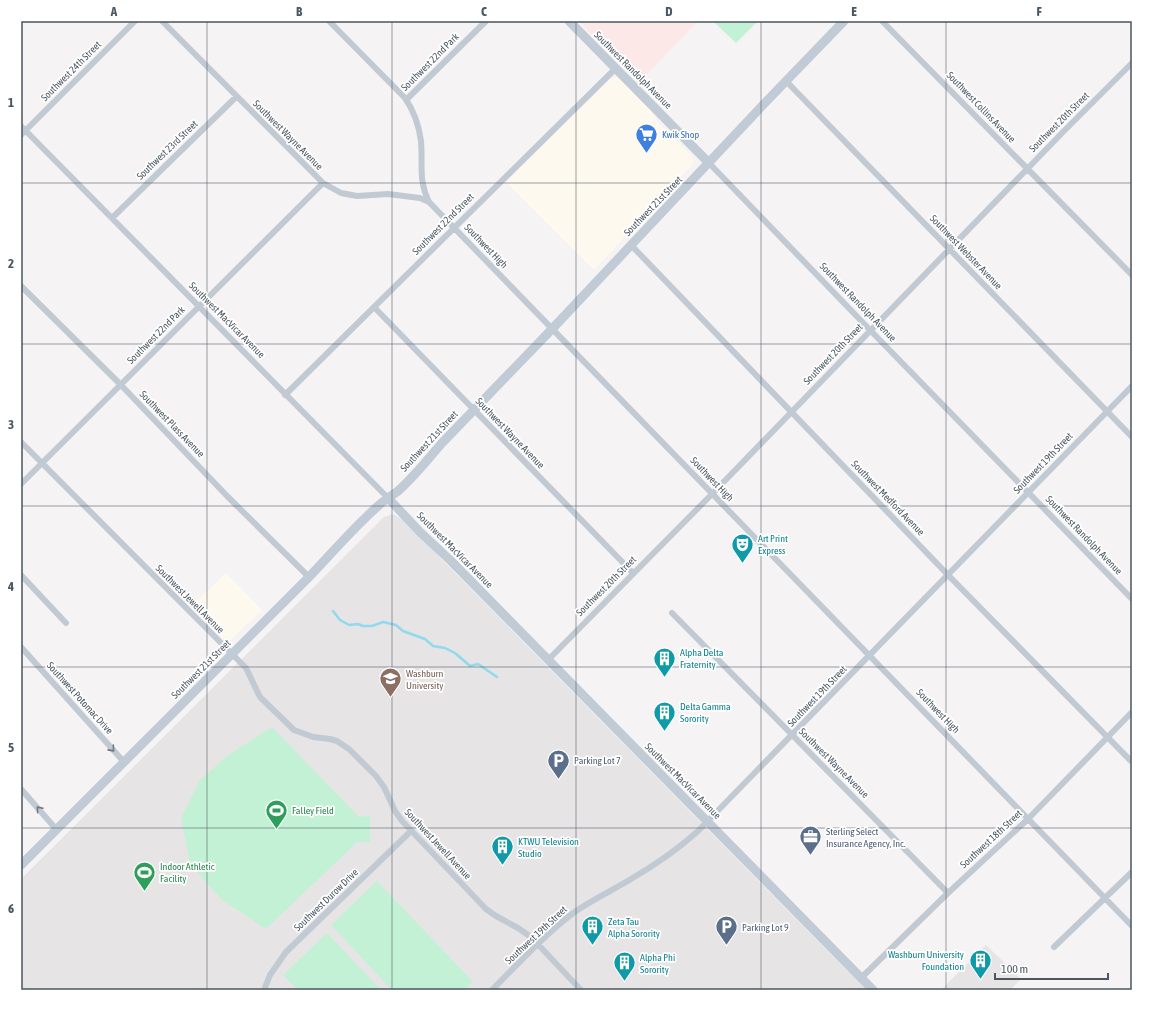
<svg xmlns="http://www.w3.org/2000/svg" width="1153" height="1011" font-family="'Asap Condensed',sans-serif">
<style>
.commercial{fill:#fdf9ef}
.education{fill:#e6e4e5}
.medical{fill:#fce8e6}
.green{fill:#c3f1d5}
.lines{fill:none;stroke-linecap:round;stroke-linejoin:round}
.stream{stroke:#90daee;stroke-width:2.5}
.street{stroke:#c1cad2;stroke-width:6}
.secondary{stroke:#c1cbd6;stroke-width:9}
.oneway{stroke:#6e7983}
.grid{fill:none;stroke:#4a5661;stroke-width:1;stroke-opacity:0.55}
.labels{text-anchor:middle;dominant-baseline:central;stroke-width:3.5;stroke-linejoin:round;paint-order:stroke}
.street-label{font-size:10px;fill:#4a5661;stroke:#fff}
.shop-label{font-size:10px;fill:#366cbe;stroke:#fff;text-anchor:start}
.culture-label{font-size:10px;fill:#0d838f;stroke:#fff;text-anchor:start}
.education-label{font-size:10px;fill:#785e54;stroke:#fff;text-anchor:start}
.service-label{font-size:10px;fill:#4e5e75;stroke:#fff;text-anchor:start}
.leisure-label{font-size:10px;fill:#27864d;stroke:#fff;text-anchor:start}
.neatline{fill:none;stroke:#4a5661;stroke-width:1.5}
.grid-label{font-size:13px;text-anchor:middle;font-weight:bold;fill:#4a5661}
</style>
<rect width="100%" height="100%" fill="#f5f3f3"/>
<path class="commercial" d="M616,77L620,78L649,108L658,122L691,155L694,162L691,166L594,270L506,182L612,78Z
M226,573L262,610L231,640L228,641L223,639L191,606Z"/>
<path class="education" d="M393,514L403,520L866,990H21V879L384,517Z
M986,945L1021,979L1010,990H941Z"/>
<path class="medical" d="M579,21H698L639,82Z"/>
<path class="green" d="M713,21H758L736,43Z
M272,727L359,817L370,816V842H357L266,929L221,899L190,863L181,818L200,780L227,756Z
M377,881L473,982L465,990H392L331,925Z
M327,933L381,990H298L283,975Z"/>
<g class="lines">
<path class="stream" d="M333,611L340,620L349,625L358,624L363,626H372L383,622L396,625L403,631L425,639L433,646L445,648L455,653L470,666L478,664L497,677"/>
<path class="street" d="M162,21L323,183L341,193L357,196L388,194L420,198L429,202
M329,21L405,98C414,111 419,126 421,141C423,165 418,180 429,202L1132,926
M882,21L1132,275
M786,81L1132,437
M406,100L486,21
M21,126L388,498
M21,135L135,21
M709,163L870,330L1132,599
M112,218L236,97
M631,245L948,575L1132,762
M21,286L120,384L228,497L309,577
M374,307L633,573
M285,395L615,69
M21,442L246,668L260,697L294,730L313,737L330,739L337,741L349,749L376,776L384,787L395,811L402,821L486,909L496,916L518,928L531,937L581,990
M21,484L323,183
M21,575L66,623
M672,613L948,893
M21,647L124,762
M548,660L713,493L1062,133L1132,63
M21,789L56,829
M1054,947L1132,872
M861,978L948,893L1028,819L1132,712
M264,990L270,975L286,952L411,831
M492,990C518,964 547,932 576,911C594,899 613,890 631,879C655,865 677,850 698,831L1132,386"/>
<path class="secondary" d="M569,21L709,163
M388,498L420,532L451,561L873,990
M21,865L309,577C332,553 353,528 378,506C384,500 391,496 398,491C414,477 428,459 442,443L553,328L761,107L844,21"/>
</g>
<defs><path id="oneway-chevron" d="M-2-3.5L2.5 0L-2 3.5" fill="none" stroke-width="1.6" stroke-linecap="round" stroke-linejoin="round"/></defs>
<g class="oneway">
<use href="#oneway-chevron" transform="translate(112 749) rotate(48)"/>
<use href="#oneway-chevron" transform="translate(39 809) rotate(-131)"/>
</g>
<path class="grid" d="M207,21V990M392,21V990M576,21V990M761,21V990M946,21V990M21,183H1132M21,344H1132M21,506H1132M21,667H1132M21,828H1132"/>
<defs>
<symbol id="supermarket-pin" viewBox="-11 -11 22 30"><path d="M0 17L-7.5 6A9.5 9.5 0 1 1 7.5 6Z" fill="#3f7fe0" stroke="#fff"/><path d="M-6-5.5h2.5l.6 2H6L4.5 2H-2.5L-4.4-4H-6ZM-1.5 3.2a1.3 1.3 0 1 0 .1 0ZM3 3.2a1.3 1.3 0 1 0 .1 0Z" fill="#fff"/></symbol>
<symbol id="theatre-pin" viewBox="-11 -11 22 30"><path d="M0 17L-7.5 6A9.5 9.5 0 1 1 7.5 6Z" fill="#0f9aa8" stroke="#fff"/><path d="M-5-5.5Q0-4 5-5.5V0Q5 5 0 6Q-5 5-5 0ZM-3.3-2.5H-1v1.5H-3.3ZM1-2.5H3.3v1.5H1ZM-2.8 1Q0 5.5 2.8 1Z" fill="#fff"/></symbol>
<symbol id="building-pin" viewBox="-11 -11 22 30"><path d="M0 17L-7.5 6A9.5 9.5 0 1 1 7.5 6Z" fill="#0f9aa8" stroke="#fff"/><path d="M-4-6H4V6H1V3H-1V6H-4ZM-2.5-4.3h1.7v1.8h-1.7ZM.8-4.3h1.7v1.8H.8ZM-2.5-1h1.7V.8h-1.7ZM.8-1h1.7V.8H.8Z" fill="#fff"/></symbol>
<symbol id="university-pin" viewBox="-11 -11 22 30"><path d="M0 17L-7.5 6A9.5 9.5 0 1 1 7.5 6Z" fill="#8d6e63" stroke="#fff"/><path d="M0-5L7-2L0 1L-7-2ZM-4 1L0 2.5L4 1V4Q0 6-4 4Z" fill="#fff"/></symbol>
<symbol id="parking-pin" viewBox="-11 -11 22 30"><path d="M0 17L-7.5 6A9.5 9.5 0 1 1 7.5 6Z" fill="#5c6f8a" stroke="#fff"/><path d="M-3.5-5.5H1a3.5 3.5 0 0 1 0 7H-1V5.5H-3.5ZM-1-3.4V-.6H.8a1.4 1.4 0 0 0 0-2.8Z" fill="#fff"/></symbol>
<symbol id="stadium-pin" viewBox="-11 -11 22 30"><path d="M0 17L-7.5 6A9.5 9.5 0 1 1 7.5 6Z" fill="#2e9e5b" stroke="#fff"/><path d="M0-5a6.5 5 0 1 0 0 10a6.5 5 0 1 0 0-10ZM-3.5-1.8h7v3.6h-7Z" fill="#fff"/></symbol>
<symbol id="office-pin" viewBox="-11 -11 22 30"><path d="M0 17L-7.5 6A9.5 9.5 0 1 1 7.5 6Z" fill="#5c6f8a" stroke="#fff"/><path d="M-6-3h4V-5.5h4V-3h4V5H-6ZM-1-4.5V-3h2v-1.5ZM-6 0V1H6V0Z" fill="#fff"/></symbol>
</defs>
<g fill-rule="evenodd">
<use href="#supermarket-pin" x="634" y="122" width="25" height="34"/>
<use href="#theatre-pin" x="730" y="532" width="25" height="34"/>
<use href="#building-pin" x="652" y="646" width="25" height="34"/>
<use href="#university-pin" x="378" y="666" width="25" height="34"/>
<use href="#building-pin" x="652" y="700" width="25" height="34"/>
<use href="#parking-pin" x="546" y="748" width="25" height="34"/>
<use href="#stadium-pin" x="264" y="798" width="25" height="34"/>
<use href="#office-pin" x="798" y="824" width="25" height="34"/>
<use href="#building-pin" x="490" y="834" width="25" height="34"/>
<use href="#stadium-pin" x="132" y="860" width="25" height="34"/>
<use href="#building-pin" x="580" y="914" width="25" height="34"/>
<use href="#parking-pin" x="714" y="914" width="25" height="34"/>
<use href="#building-pin" x="968" y="948" width="25" height="34"/>
<use href="#building-pin" x="612" y="950" width="25" height="34"/>
</g>
<g class="labels">
<g class="street-label">
<text transform="translate(430 62) rotate(-45)">Southwest 22nd Park</text>
<text transform="translate(633 70) rotate(45)">Southwest Randolph Avenue</text>
<text transform="translate(71 71) rotate(-45)">Southwest 24th Street</text>
<text transform="translate(981 107) rotate(46)">Southwest Collins Avenue</text>
<text transform="translate(1059 122) rotate(-45)">Southwest 20th Street</text>
<text transform="translate(288 135) rotate(45)">Southwest Wayne Avenue</text>
<text transform="translate(167 150) rotate(-44)">Southwest 23rd Street</text>
<text transform="translate(653 206) rotate(-46)">Southwest 21st Street</text>
<text transform="translate(443 224) rotate(-45)">Southwest 22nd Street</text>
<text transform="translate(486 246) rotate(46)">Southwest High</text>
<text transform="translate(966 252) rotate(46)">Southwest Webster Avenue</text>
<text transform="translate(858 302) rotate(46)">Southwest Randolph Avenue</text>
<text transform="translate(227 320) rotate(45)">Southwest MacVicar Avenue</text>
<text transform="translate(156 335) rotate(-45)">Southwest 22nd Park</text>
<text transform="translate(833 354) rotate(-46)">Southwest 20th Street</text>
<text transform="translate(172 424) rotate(46)">Southwest Plass Avenue</text>
<text transform="translate(510 433) rotate(46)">Southwest Wayne Avenue</text>
<text transform="translate(429 441) rotate(-47)">Southwest 21st Street</text>
<text transform="translate(1043 463) rotate(-46)">Southwest 19th Street</text>
<text transform="translate(712 479) rotate(46)">Southwest High</text>
<text transform="translate(888 498) rotate(46)">Southwest Medford Avenue</text>
<text transform="translate(1084 535) rotate(46)">Southwest Randolph Avenue</text>
<text transform="translate(455 550) rotate(45)">Southwest MacVicar Avenue</text>
<text transform="translate(606 586) rotate(-45)">Southwest 20th Street</text>
<text transform="translate(190 599) rotate(45)">Southwest Jewell Avenue</text>
<text transform="translate(201 669) rotate(-45)">Southwest 21st Street</text>
<text transform="translate(817 696) rotate(-46)">Southwest 19th Street</text>
<text transform="translate(80 698) rotate(48)">Southwest Potomac Drive</text>
<text transform="translate(938 711) rotate(46)">Southwest High</text>
<text transform="translate(834 763) rotate(45)">Southwest Wayne Avenue</text>
<text transform="translate(683 781) rotate(45)">Southwest MacVicar Avenue</text>
<text transform="translate(991 839) rotate(-43)">Southwest 18th Street</text>
<text transform="translate(438 844) rotate(47)">Southwest Jewell Avenue</text>
<text transform="translate(326 900) rotate(-44)">Southwest Durow Drive</text>
<text transform="translate(536 935) rotate(-43)">Southwest 19th Street</text>
</g>
<g class="shop-label">
<text x="662" y="134">Kwik Shop</text>
</g>
<g class="culture-label">
<text x="758" y="538">Art Print<tspan x="758" dy="12">Express</tspan></text>
<text x="680" y="652">Alpha Delta<tspan x="680" dy="12">Fraternity</tspan></text>
<text x="680" y="706">Delta Gamma<tspan x="680" dy="12">Sorority</tspan></text>
<text x="518" y="841">KTWU Television<tspan x="518" dy="12">Studio</tspan></text>
<text x="608" y="921">Zeta Tau<tspan x="608" dy="12">Alpha Sorority</tspan></text>
<text x="964" y="954" text-anchor="end">Washburn University<tspan x="964" dy="12">Foundation</tspan></text>
<text x="640" y="957">Alpha Phi<tspan x="640" dy="12">Sorority</tspan></text>
</g>
<g class="education-label">
<text x="406" y="673">Washburn<tspan x="406" dy="12">University</tspan></text>
</g>
<g class="service-label">
<text x="574" y="760">Parking Lot 7</text>
<text x="826" y="831">Sterling Select<tspan x="826" dy="12">Insurance Agency, Inc.</tspan></text>
<text x="742" y="927">Parking Lot 9</text>
</g>
<g class="leisure-label">
<text x="292" y="810">Falley Field</text>
<text x="160" y="866">Indoor Athletic<tspan x="160" dy="12">Facility</tspan></text>
</g>
</g>
<rect width="1153" height="1011" fill="none" stroke="#ffffff" stroke-width="44"/>
<path d="M995 973v6h113v-6" fill="none" stroke="#4a5661" stroke-width="2"/>
<text x="1001" y="973" font-size="12" fill="#4a5661" stroke="#ffffff" stroke-width="3" paint-order="stroke">100 m</text>
<rect x="22" y="22" width="1109" height="967" class="neatline"/>
<g class="grid-label">
<text x="114" y="16">A</text>
<text x="299" y="16">B</text>
<text x="484" y="16">C</text>
<text x="669" y="16">D</text>
<text x="854" y="16">E</text>
<text x="1039" y="16">F</text>
<text x="11" y="107">1</text>
<text x="11" y="268">2</text>
<text x="11" y="429">3</text>
<text x="11" y="591">4</text>
<text x="11" y="752">5</text>
<text x="11" y="913">6</text>
</g>
</svg>
